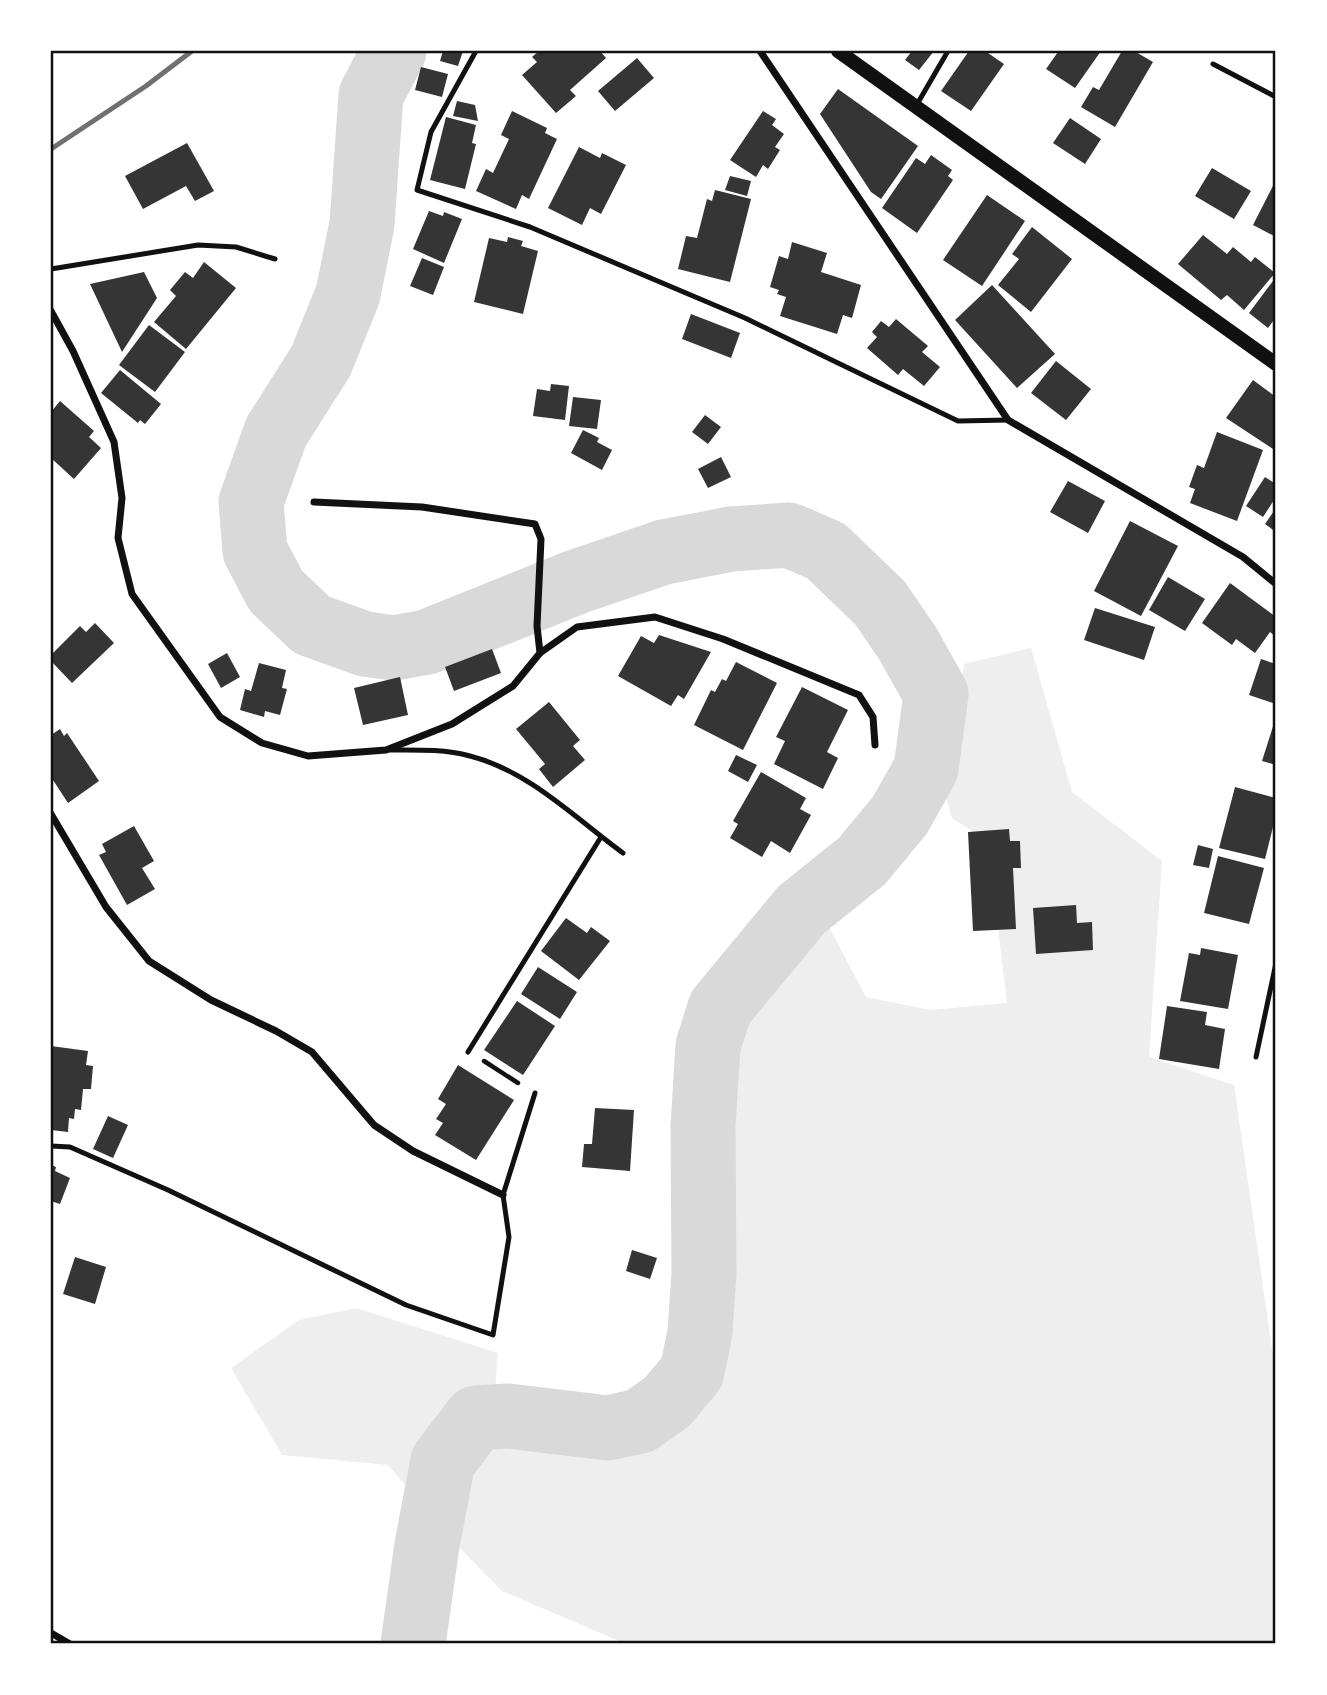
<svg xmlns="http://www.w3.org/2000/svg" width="1327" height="1695" font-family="Raleway,sans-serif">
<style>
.green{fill:#eee}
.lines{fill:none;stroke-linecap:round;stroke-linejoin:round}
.river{stroke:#d9d9d9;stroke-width:65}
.building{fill:#353535}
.path{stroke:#111;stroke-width:4.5}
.service{stroke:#111;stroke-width:5}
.minor{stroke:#111;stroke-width:7}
.secondary{stroke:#111;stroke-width:14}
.rail{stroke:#707070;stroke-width:5}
.neatline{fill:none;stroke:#111;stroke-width:2.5}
</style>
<rect width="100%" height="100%" fill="#fff"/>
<path class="green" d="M1031,648L1072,792L1162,861L1149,1057L1234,1085L1276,1376V1644H626L502,1591L456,1544L388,1465L282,1455L231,1368L299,1320L356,1308L498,1353L494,1405L563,1437L628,1438L660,1427L690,1395L706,1346L725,1324L717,1051L734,1007L757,973L820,910L866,997L930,1010L1007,1003L997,921L1002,850L952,818L946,797L964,664Z"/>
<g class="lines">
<path class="river" d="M394,51L371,95L362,224L348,294L321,361L276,432L251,502L255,551L276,591L312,625L365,644L394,648L427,642L576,582L664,552L731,539L789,535L826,551L880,603L908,644L936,694L926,769L900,815L862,861L801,910L720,1008L708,1046L703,1126L704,1273L700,1332L692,1372L667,1402L640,1421L608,1428L508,1416L476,1418L443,1461L427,1545L413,1644"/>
</g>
<path class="building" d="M443,51H463L458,66L440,61Z
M539,51H600L606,58L570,90L576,96L556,113L522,75L537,62L532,57Z
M912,51H934L919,70L905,60Z
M969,51H985L1004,64L971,111L941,91Z
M1055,51H1101L1075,88L1046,69L1058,52Z
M1122,51H1134L1153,62L1115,127L1081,107L1093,87L1099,90Z
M637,58L654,78L615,111L598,91Z
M421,67L448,74L442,97L415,90Z
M838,89L918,146L881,199L871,192L820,114Z
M457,101L475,105L478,121L453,116Z
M512,111L547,128L545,133L557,139L529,199L522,195L516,209L476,191L486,169L493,173L509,139L501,135Z
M763,111L776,119L772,125L784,134L775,147L780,150L768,169L763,165L756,177L730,160Z
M446,117L476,125L472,143L476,144L465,189L430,180Z
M1070,118L1101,139L1085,164L1053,143Z
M187,143L214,191L195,201L186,186L143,209L125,176Z
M579,147L600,158L602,153L626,165L601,214L590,208L582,225L548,208Z
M931,155L952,170L948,176L953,180L917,233L882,208L916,158L925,164Z
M1212,168L1251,191L1234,219L1195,196Z
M730,176L751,181L747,196L725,190Z
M1276,180V237L1253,225Z
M715,190L751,199L730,282L678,269L686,236L697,238L707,199L712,201Z
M987,195L1025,221L982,286L943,260Z
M429,211L443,216L444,212L462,219L444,263L413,249Z
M1032,227L1072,259L1031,312L998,285L1019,259L1012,254Z
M1203,235L1227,254L1233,247L1251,262L1255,257L1275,273L1244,310L1227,295L1221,300L1178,264Z
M508,237L523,241L521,246L538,251L523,314L474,302L489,238L507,242Z
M792,242L827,253L821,272L861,285L852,318L843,315L837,334L780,316L786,297L777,294L779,290L770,287L779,256L788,259Z
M422,258L444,267L433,295L410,286Z
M204,262L236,288L186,349L154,322L176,296L170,290L185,272L193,278Z
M144,272L157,298L122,352L90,284Z
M1276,277V317L1268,328L1249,313Z
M992,285L1055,354L1017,388L955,320Z
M691,314L740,333L731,358L682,339Z
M896,319L928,346L922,352L940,367L924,386L903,369L898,375L867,348L877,337L872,332L881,321L889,327Z
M149,325L185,352L155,392L119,365Z
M1056,361L1091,389L1066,420L1031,393Z
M120,370L161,404L145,424L140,420L138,423L101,393Z
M1253,380L1276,397V451L1226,418Z
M551,384L569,386L565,420L533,416L537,389L550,391Z
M573,397L601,400L597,429L569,426Z
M60,401L94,431L89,437L101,448L74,479L51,458V412Z
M705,415L721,427L708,444L692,432Z
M583,430L599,438L597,442L612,450L602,470L571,453Z
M1217,432L1263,450L1237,521L1190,503L1195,489L1189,487L1197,465L1204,468Z
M721,457L731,477L708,488L698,469Z
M1265,477L1276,484V497L1263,517L1246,506Z
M1068,481L1105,501L1088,533L1050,512Z
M1276,508V532L1265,524Z
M1130,521L1178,546L1141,616L1094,591Z
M1168,577L1205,599L1185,631L1149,610Z
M1230,583L1276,617V637L1270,632L1255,653L1236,639L1232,645L1202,623Z
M1095,608L1155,627L1144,660L1084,640Z
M95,623L114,643L72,683L51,661V655L80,626L86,632Z
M659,635L711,652L684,699L678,695L671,706L618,676L641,636L654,643Z
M492,649L501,673L454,691L445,667Z
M227,653L240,677L221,688L208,664Z
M1261,659L1276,664V704L1249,695Z
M736,662L777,683L743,750L694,725L711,690L715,692L722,679L726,681Z
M259,663L286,670L282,688L287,689L280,715L265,711L264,717L240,710L245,689L251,691Z
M400,677L408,715L363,725L354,688Z
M802,687L848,710L827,752L838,758L823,789L774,764L785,741L776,737Z
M549,702L580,740L573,746L585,760L553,787L539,769L545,764L516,729Z
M1276,717V765L1262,761Z
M60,729L64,736L67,733L99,781L68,803L51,777V735Z
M736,755L757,765L748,782L728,771Z
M761,772L806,798L800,809L811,815L790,853L771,841L762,857L730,838L738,824L733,821Z
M1235,787L1276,798V815L1265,859L1219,848Z
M134,826L154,861L142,868L155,889L127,905L99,855L106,852L102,844Z
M1009,829L1010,841H1020L1021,868H1013L1016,929L973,931L968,832Z
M1198,845L1213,849L1209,868L1193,865Z
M1218,856L1264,868L1249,924L1204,913Z
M1076,905L1077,923L1092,922L1093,950L1036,954L1033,908Z
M566,918L587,933L591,927L610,941L579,980L541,951Z
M1201,948L1238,955L1228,1009L1180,1001L1189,953L1200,955Z
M538,967L577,992L560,1019L521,994Z
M517,1001L555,1026L523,1075L484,1050Z
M1167,1006L1207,1012L1205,1025L1225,1029L1219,1069L1159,1059Z
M51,1046L88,1051L86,1065L93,1066L91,1089H83L81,1110L75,1109L74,1119L69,1118L68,1132L51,1130Z
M458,1065L514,1100L476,1160L435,1135L443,1123L436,1119L446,1104L438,1099Z
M595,1108L634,1110L630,1171L582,1167L584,1144H592Z
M108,1116L128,1125L113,1158L93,1149Z
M51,1165L56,1167L55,1171L70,1178L60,1204L51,1201Z
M632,1250L657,1258L650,1279L626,1271Z
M75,1257L106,1267L95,1304L63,1294Z"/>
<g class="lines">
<path class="path" d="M484,1061L518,1083"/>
<path class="service" d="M476,51L431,132L417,190L530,227L745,318L958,421L1008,420
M1213,64L1276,97
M916,106L948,51
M51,269L198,245L236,247L275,259
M390,750C416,750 444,749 470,756C529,771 575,818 623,853
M468,1052L601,837
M1256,1057L1276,963
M51,1146L70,1147L168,1190L406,1305L493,1335L509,1237L503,1195L535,1093"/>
<path class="minor" d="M760,51L1008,420L1243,557L1276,584
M51,311L73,351L114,442L122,498L118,538L132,594L220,717L262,743L308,756L386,750L452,724L513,686L540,653L577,627L655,617L723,639L859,695L873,717L875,745
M314,502L422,507L535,524L541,539L537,626L540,653
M51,814L106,907L149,961L211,1000L276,1031L312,1052L374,1125L413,1151L503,1195
M51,1633L70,1644"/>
<path class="secondary" d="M838,51L1276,364"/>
<path class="rail" d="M51,149L146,86L192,51"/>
</g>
<rect width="1327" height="1695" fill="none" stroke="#ffffff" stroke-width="105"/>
<rect x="52" y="52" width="1222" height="1590" class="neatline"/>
</svg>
